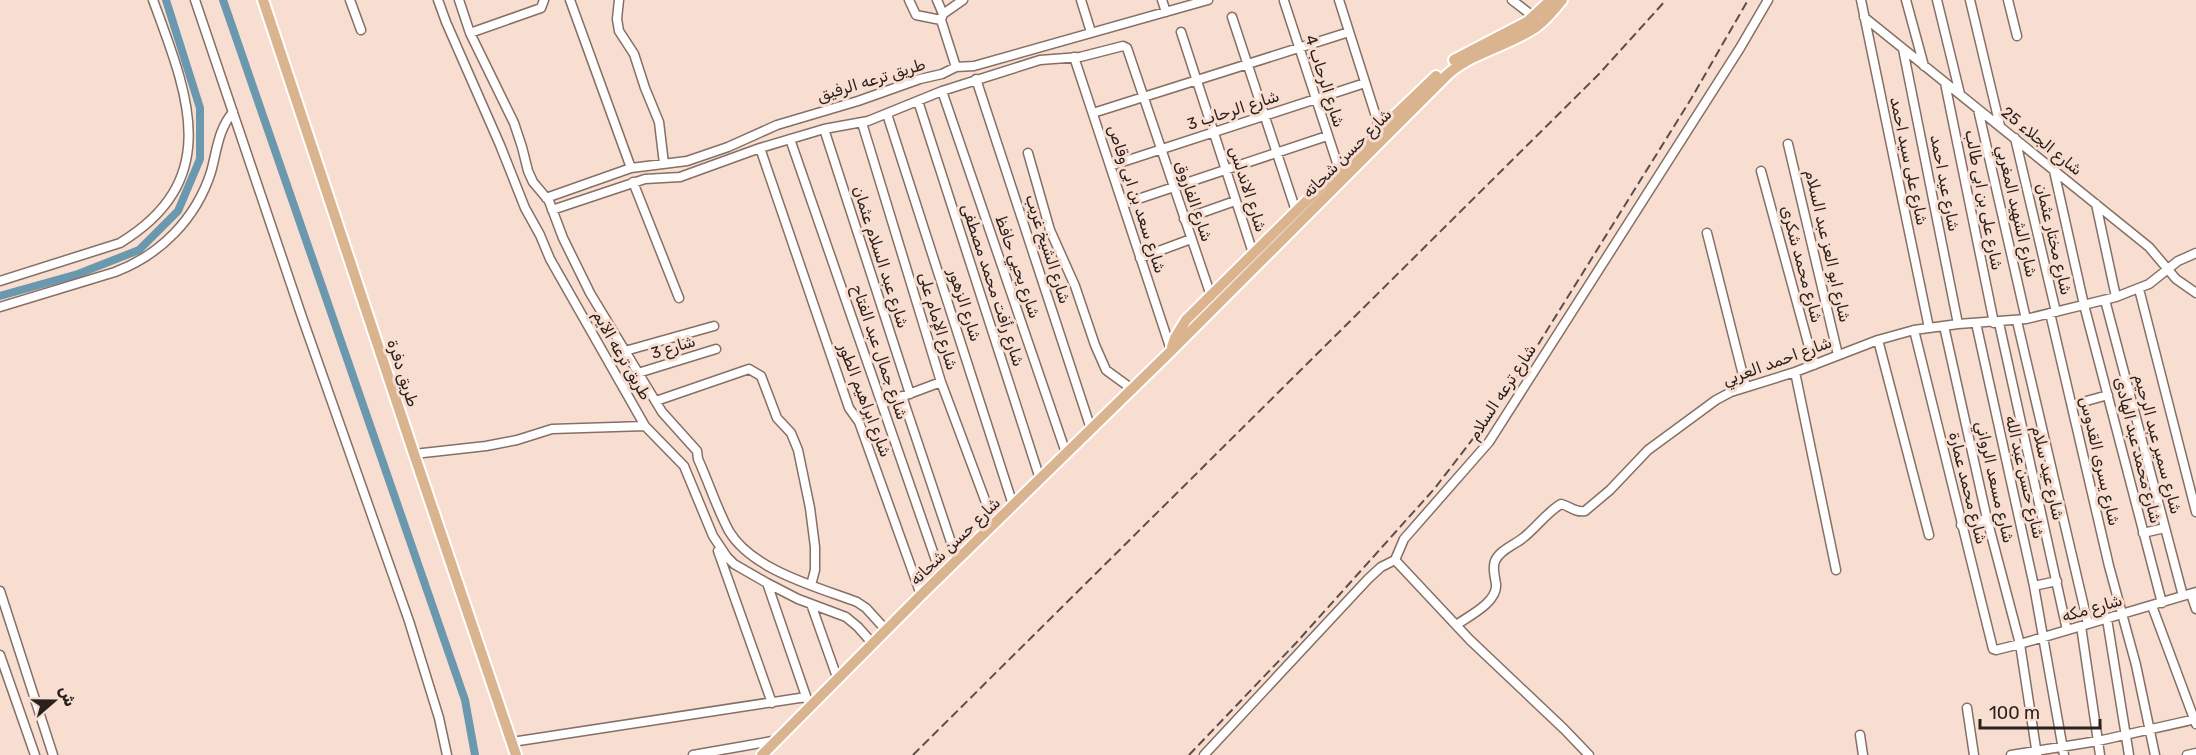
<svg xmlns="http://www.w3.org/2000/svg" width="2196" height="755" font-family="Rubik,'Noto Naskh Arabic',sans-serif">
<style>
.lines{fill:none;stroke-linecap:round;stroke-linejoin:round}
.canal{stroke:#6a98ae;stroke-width:8}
.minor-casing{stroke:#866f64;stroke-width:11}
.major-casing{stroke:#fff;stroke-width:14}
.minor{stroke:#fff;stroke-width:8}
.major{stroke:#dab38f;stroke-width:10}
.rail{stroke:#5c4e48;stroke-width:2;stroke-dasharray:9 4.5;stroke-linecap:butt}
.labels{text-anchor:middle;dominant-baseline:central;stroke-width:6;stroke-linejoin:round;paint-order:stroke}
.street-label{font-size:16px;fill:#2a201c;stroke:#f8ddd1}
</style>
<rect width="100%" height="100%" fill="#f8ddd1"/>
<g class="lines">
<path class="canal" d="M223,0L465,700L475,755
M0,296L78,274L139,250L178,211L200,159V108L166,0"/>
<defs>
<path id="minor" d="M195,0L302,317L409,621L439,718L447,755
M350,0L361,30
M438,0L446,22L500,145L525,208L540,235L550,259L645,426L684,466L713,536L727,557L734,564L767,583L798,599L846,617L858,627L873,644
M459,0L470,33L514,123L522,147L528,171L533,182L549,201L563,238L590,293L662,412L697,451L698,459C709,483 717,509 729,531C752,570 817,587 857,602L866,608L886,630
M570,0L631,168
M619,0L617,19L619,31L634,54L645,88L659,122L664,164
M909,0L916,15L941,20
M937,0L943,14
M1081,0L1091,32
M1162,0L1166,12
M1339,0L1380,129
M1512,0L1538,20
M1861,0L1929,328
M1906,0L1924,66
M1937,0L1960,94
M1970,0L2000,126
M2008,0L2017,36
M1284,1L1339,169
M1232,17L1296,211
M1864,17L2149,247L2176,279L2196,293
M1181,32L1253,253
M470,33L541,8L544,0
M1903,49L1958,324
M1074,57L1171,350
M956,67L941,20L943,14L963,0
M976,79L1091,429
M1945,83L1994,323
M942,91L1066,453
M918,101L1040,479
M1978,109L2026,319
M1093,113L1349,32
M887,114L1013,505
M862,123L941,382L994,524
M824,129L910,394
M2015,138L2056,312
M790,139L941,575
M1788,144L1838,355
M760,148L849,408L859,422L921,595
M1028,153L1050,230L1075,286L1095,345L1106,370L1132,389
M1110,166L1365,83
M1761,171L1814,365
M2054,171L2084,305L2162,603
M633,182L679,298
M546,198L631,168L687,161L728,147L777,125L858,101L920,79L942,74L956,67L974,66L1208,0
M1123,204L1327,136
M2096,204L2116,297
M552,210L645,179L680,177L760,148L824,129L868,121L942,91L1040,60L1080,57L1123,46L1127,48L1211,296
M1184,219L1235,201
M1707,233L1746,387
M1140,258L1191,239
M0,281L120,243C225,179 187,93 153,0
M2139,289L2196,512
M2105,300L2183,596
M0,307L115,272C160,255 196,219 211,172C217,150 218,130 233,112
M2050,313L2109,566L2136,665L2155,755
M2017,321L2088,624
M1976,323L2034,586L2064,755
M1999,323L2067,630
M1944,326L1987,519L2020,644L2037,755
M1914,330L1993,649L1996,650L2020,644L2196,592
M1878,340L1929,535
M625,351L714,326
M1795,372L1836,570
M638,373L716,349
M902,396L957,560
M656,401L749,369L761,376L777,418L791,433L798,450L810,508L815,547V570L811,585
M882,404L941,382
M2072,405L2108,395
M414,454L486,446L517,440L552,429L645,426
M1961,525L1987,519
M2143,533L2165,528
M718,551L772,703
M1395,560L1470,640L1564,729L1589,755
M767,583L808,702
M2034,586L2057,581
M0,591L53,755
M2191,594L2196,609
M811,604L838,680
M2152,606L2196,724
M2107,619L2129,755
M1456,625C1469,616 1498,602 1496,584C1495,576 1492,569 1495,561C1500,550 1514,545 1523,538C1537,527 1546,513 1561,504C1570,506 1575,513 1585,511L1610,490L1648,450L1716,400L1731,392L1795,372L1878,340L1914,330L1958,324L2026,319L2116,297L2149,284L2178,261L2196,253
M2081,626L2100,755
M0,655L35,755
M1967,708L1974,755
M1860,735L1863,755
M512,742L806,697
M693,755L778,740
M1204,755L1368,579L1381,567L1395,560L1404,539L1489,442L1740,48L1768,0
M2011,755L2098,741L2196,719
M2187,755L2196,753"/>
<path id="major" d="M263,0L414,454L516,755
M1454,60L1527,22L1551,0
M1172,347L1175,338L1186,320L1339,169L1436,76
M762,755L921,595L1171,351L1448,74C1473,52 1508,46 1536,27C1546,20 1554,10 1562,0"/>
</defs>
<use href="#minor" class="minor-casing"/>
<use href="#major" class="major-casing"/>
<use href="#minor" class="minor"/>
<use href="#major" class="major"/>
<path class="rail" d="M913,755L1599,74L1666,0
M1189,755L1296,643L1435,488L1482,427L1526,364L1691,99L1748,0"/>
</g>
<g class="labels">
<g class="street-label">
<text transform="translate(871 80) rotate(-17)">طريق ترعه الرفيق</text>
<text transform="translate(1325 81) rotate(72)">شارع الرحاب 4</text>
<text transform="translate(1233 110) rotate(-18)">شارع الرحاب 3</text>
<text transform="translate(2042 141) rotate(39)">شارع الجلاء 25</text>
<text transform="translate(1347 153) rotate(-45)">شارع حسن شحاته</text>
<text transform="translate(1909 161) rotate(78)">شارع على سيد احمد</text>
<text transform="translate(1945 183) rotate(79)">شارع عيد احمد</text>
<text transform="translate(1248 189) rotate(72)">شارع الاندلس</text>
<text transform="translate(1137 199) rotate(72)">شارع سعد بن ابى وقاص</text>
<text transform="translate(1984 200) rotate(79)">شارع على بن ابى طالب</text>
<text transform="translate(1194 201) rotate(71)">شارع الفاروق</text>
<text transform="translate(2017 211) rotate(77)">شارع الشهيد المغربي</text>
<text transform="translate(2054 239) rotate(77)">شارع مختار عثمان</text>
<text transform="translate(1828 246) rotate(77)">شارع ابو العز عبد السلام</text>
<text transform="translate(1048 249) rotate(72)">شارع الشيخ غريب</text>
<text transform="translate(881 257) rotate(72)">شارع عبد السلام عثمان</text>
<text transform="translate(1802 264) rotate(75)">شارع محمد شكرى</text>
<text transform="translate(1018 267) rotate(71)">شارع يحيي حافظ</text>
<text transform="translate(993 285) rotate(72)">شارع رأفت محمد مصطفى</text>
<text transform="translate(965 305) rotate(72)">شارع الزهور</text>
<text transform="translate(938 321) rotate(73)">شارع الإمام على</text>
<text transform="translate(673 347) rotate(-17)">شارع 3</text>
<text transform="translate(880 352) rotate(71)">شارع جمال عبد الفتاح</text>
<text transform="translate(622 355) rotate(60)">طريق ترعه الآيم</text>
<text transform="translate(1777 361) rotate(-20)">شارع احمد العربي</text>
<text transform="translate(403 373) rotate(72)">طريق دفرة</text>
<text transform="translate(1502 392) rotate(-57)">شارع ترعه السلام</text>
<text transform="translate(865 400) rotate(69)">شارع ابراهيم الطور</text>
<text transform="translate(2158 444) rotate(75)">شارع سمير عبد الرحيم</text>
<text transform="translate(2138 450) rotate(76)">شارع محمد عبد الهادى</text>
<text transform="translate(2100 461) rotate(77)">شارع يسرى القدوس</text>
<text transform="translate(2048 473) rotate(77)">شارع عيد سلام</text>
<text transform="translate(2025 477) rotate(77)">شارع حسن عبد الله</text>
<text transform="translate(1995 482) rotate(77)">شارع مسعد الرواني</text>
<text transform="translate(1968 488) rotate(76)">شارع محمد عمارة</text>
<text transform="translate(955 541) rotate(-44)">شارع حسن شحاته</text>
<text transform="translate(2092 608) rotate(-16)">شارع مكه</text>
</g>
</g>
<g transform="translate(54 701) rotate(70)" stroke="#f8ddd1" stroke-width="4.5" paint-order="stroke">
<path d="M0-4.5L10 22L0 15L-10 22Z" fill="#2a201c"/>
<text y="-9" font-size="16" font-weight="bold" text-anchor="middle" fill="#2a201c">ش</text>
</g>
<path d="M1980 719v9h120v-9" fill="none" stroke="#2a201c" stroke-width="3"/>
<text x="1989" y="719" font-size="18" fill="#2a201c" stroke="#f8ddd1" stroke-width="4.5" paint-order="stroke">100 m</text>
</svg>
